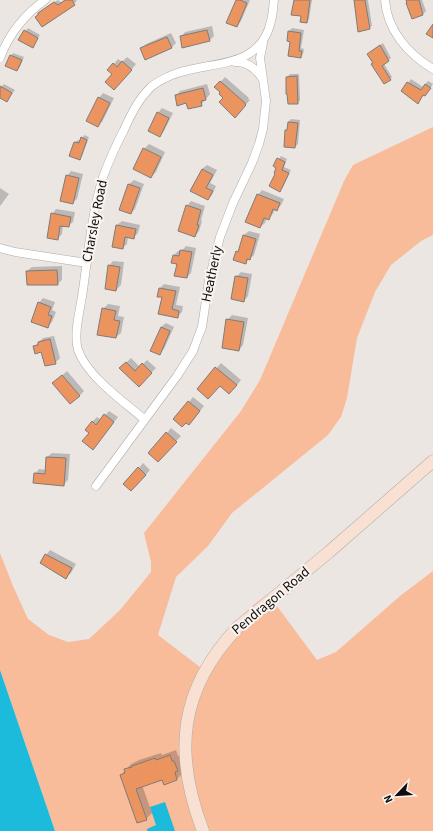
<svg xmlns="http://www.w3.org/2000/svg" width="433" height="831" font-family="'Source Sans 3',sans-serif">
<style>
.green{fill:#f8bc9b}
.water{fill:#1cbadb}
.shadow{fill:#0003}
.building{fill:#ec9460;stroke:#807b78}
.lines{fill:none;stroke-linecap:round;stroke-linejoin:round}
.street-casing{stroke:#afaaa7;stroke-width:9}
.secondary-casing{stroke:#afaaa7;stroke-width:13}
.street{stroke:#fff;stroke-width:8}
.secondary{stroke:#f8e0d3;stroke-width:12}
.labels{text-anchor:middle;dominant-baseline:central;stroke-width:4;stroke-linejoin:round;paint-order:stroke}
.street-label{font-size:14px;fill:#0f0e0c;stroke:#faf4f0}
</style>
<rect width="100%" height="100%" fill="#ece6e3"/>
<path class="green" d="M433,127V235L421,241L391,265L375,292L357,338L347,398L341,417L328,435L232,513L208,546L176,577L158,635L200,667L231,626L255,604L268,594L317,660L336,652L400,596L433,571V831H55L0,670V553L13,586L28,619L49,635L68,642L89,639L120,610L151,572V562L144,533L241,411L260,380L344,181L353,165Z"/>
<path class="water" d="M0,670L55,831H0Z
M165,802L175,831H147V829L156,825L150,807Z"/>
<path class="shadow" d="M58,0L62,3L66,0H76L77,1L42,25V10Z
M237,0H250L241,21L237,26Z
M295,0H312L309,19L307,22Z
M356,0H368L372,26L369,28Z
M407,0H422L426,11L423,14L413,17Z
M212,26L214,36L210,40L181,37L185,32Z
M28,28L40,35L32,47L20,39Z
M292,28L304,30L301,48L304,49L303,54L301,57L291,41L289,31Z
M171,33L176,43L171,48H142L146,44Z
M383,43L391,58L384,64L392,77L390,79L374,62L371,52Z
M13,53L24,57L20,67L17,70L11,56Z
M127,57L136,64L119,85L113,74L109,70L118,59L122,62Z
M290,74H299L300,100L298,103L287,77Z
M225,77L249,98L248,99L250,100L235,116L221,92L216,87Z
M411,79L423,87L428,81L433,84L428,92L425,95L424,94L418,102L403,91Z
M4,84L15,90L7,101L0,97V88Z
M207,84L210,94L201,105L176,96L180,91Z
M103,93L114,98L102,122L97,126L99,98Z
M162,108L173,113L164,131L160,136L158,113Z
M291,119L300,120L298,144L295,147L286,130L288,129V122Z
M84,135L89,137L82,156L79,159L75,142L78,140L81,141Z
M149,144L165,152L156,172L151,177L144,149Z
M281,156L287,159L284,167L291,170L283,187L280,190L276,174L277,168L274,166Z
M207,165L217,170L210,183L216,186L212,195L208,199L191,190L202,169Z
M71,171L83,174L77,199L72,203L67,176Z
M134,180L144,184L135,209L131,213L120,209L129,184Z
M0,188L9,194L0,206Z
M262,190L284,199L281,205L276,210L275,209L273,214L268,219L267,218L265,223L260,227L258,195Z
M191,201L205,206L201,220L202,221L199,231L195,236L187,206Z
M56,209L75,212L73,222L68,226L63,225L62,234L57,239L52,214Z
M122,221L140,225L138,233L133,238L128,237L127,244L122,248L117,225Z
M249,231L260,234L254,255L246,262L237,252L240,248L244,235Z
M186,246L196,248L191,273L187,277L174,255L178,251H181Z
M113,261L124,262L121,285L116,290L109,266Z
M62,266V280L57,284L27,271L32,267Z
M241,272L252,274L248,296L244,301L236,277Z
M164,284L180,287L176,305L183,306L182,312L177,317L163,297L160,288Z
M43,298L55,302L52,310L56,312L52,322L47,327L39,303Z
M108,304L120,306L118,316L124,317L121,333L116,337L103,309Z
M232,315L248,318L243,345L239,350L227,320Z
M166,323L174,327L164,349L159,354L161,327Z
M54,336L60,358L55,363L34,347L43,338Z
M131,358L140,367L147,360L156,368L139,385L121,368Z
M221,363L241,380L234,389L220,385L198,389Z
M67,371L84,391L79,396L58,379Z
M193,397L204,406L193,420L189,402Z
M109,411L118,417L97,444L90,433L92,422L97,417L101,420Z
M171,428L181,436L158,460L167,433Z
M52,453L70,454L68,480L63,485L35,474L39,469L46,470L47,457Z
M143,463L150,470L136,486L139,468Z
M50,550L76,564L71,573L66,577L41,562Z
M176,750L178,756L180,755L183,765L181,767L183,773L177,779L164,784L163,779L142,785L152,813L146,819L121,775L131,764L139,760L161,753L162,755Z"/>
<path class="building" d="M65,0H72L75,5L42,27L35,17L38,15V13L54,2L58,5Z
M236,0H240L247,3L237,27L226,23Z
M294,0H310L307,23L300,22L301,16L291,15Z
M354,0H365L370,29L358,32Z
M406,0H419L423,15L412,19L406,3H407Z
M433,24V38L426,34Z
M24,30L38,38L33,48L18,40Z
M207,30L210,41L182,48L180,36Z
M288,31L301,33L299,51H302L301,58L288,56L290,42L287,41Z
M167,37L172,48L145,60L140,48Z
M380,45L389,61L382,66L391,80L384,84L371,64L373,63L367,54Z
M10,55L22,60L17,71L5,66Z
M122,61L132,70L114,90L105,82L112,74L107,70L113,63L117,67Z
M297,76L298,104H288L287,94H286V77Z
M220,81L245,103V104L246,105L235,118L219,102L223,98L219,94L220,92L214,87Z
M407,82L421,90L425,84L431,88L425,96L423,95L418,104L401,91Z
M0,86L12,93L7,102L0,98Z
M203,88L206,100L201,101L202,106L188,109L186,103L177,106L175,95Z
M98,97L110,103L98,127L86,121Z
M157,112L169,118L160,137L148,131Z
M288,122L298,123L295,148L284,147L285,130H287Z
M81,137L87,140L80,160L69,156L74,142L79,143Z
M143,148L161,157L151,178L133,169Z
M277,158L285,162L282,170L289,173L280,192L269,186L275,174L274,173L276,168L273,166Z
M202,169L213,175L206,188L213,191L208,200L190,191Z
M66,175L79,178L73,204L60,201Z
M128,184L140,188L131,214L119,210Z
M257,194L280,203L277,211L273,209L269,220L264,218L260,228L245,222Z
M186,205L201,210L197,225H199L195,237L178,231Z
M51,213L71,217L69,227L60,226L58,240L47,238Z
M116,225L136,229L134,239L125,237L123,249L112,247Z
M243,235L256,239L250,260L247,259L246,264L233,260L236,251L238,252Z
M180,250L192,252L187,278L174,276L177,264L171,263L173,255L179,256Z
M108,265L120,267L116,291L105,289Z
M57,270L58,285H27L26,271Z
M235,276L248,278L244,302L231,299Z
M159,288L176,291L172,309L179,311L178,318L158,314L162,297H157Z
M38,302L51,307L48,315L52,316L48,328L31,322Z
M102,308L116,311L114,320L120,321L116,338L97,335Z
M226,319L244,322L239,351L222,348Z
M161,327L170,331L160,355L150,351Z
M50,339L56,364L45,366L41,352L35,354L33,346L38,345V342Z
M126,362L135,371L142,363L152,373L139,387L119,368Z
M215,367L237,385L229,394L220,386L208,399L197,389Z
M62,375L80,396L70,404L52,383Z
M188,401L200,411L189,425L186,423L182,427L173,419Z
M104,414L114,422L93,450L82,441L89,433L85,430L92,421L96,425Z
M166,432L177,442L158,462L148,453Z
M46,457L66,458L64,486L33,483L34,473L45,474Z
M138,467L146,475L131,491L123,484Z
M45,554L72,568L66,579L40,563Z
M170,755L172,761H174L178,771L175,772L177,780L164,785L162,780L136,789L147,820L137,823L120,775L125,773L124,769L132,767V766L155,758L156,760Z"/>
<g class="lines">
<defs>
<path id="street" d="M385,0C387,30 408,54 433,69
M0,58C9,34 24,15 45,0
M235,62C247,61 256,69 262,78
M0,248L15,252L87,263
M144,419C124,402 87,376 78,350C73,333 81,307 83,290C88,254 92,212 103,177C109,161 116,145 124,130C130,116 138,100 149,89C155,82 164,79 172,75C209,60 260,71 271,21C273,14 273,7 274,0
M96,486L177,376L193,351L197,340L202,327L209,280L220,237L233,203L252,163L259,144L263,129L266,101L260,58L263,43"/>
<path id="secondary" d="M203,831C173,753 179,689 238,627L329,552L433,461"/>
</defs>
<use href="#street" class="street-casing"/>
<use href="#secondary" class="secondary-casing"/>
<use href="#street" class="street"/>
<use href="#secondary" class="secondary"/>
</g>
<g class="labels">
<g class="street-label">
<text transform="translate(95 221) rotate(-79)">Charsley Road</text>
<text transform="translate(212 274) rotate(-78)">Heatherly</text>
<text transform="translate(271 601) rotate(-40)">Pendragon Road</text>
</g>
</g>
<g transform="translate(397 795) rotate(245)" stroke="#faf4f0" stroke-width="3" paint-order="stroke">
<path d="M0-3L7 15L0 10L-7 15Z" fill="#0f0e0c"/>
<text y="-6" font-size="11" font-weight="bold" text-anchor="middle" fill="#0f0e0c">N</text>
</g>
</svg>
